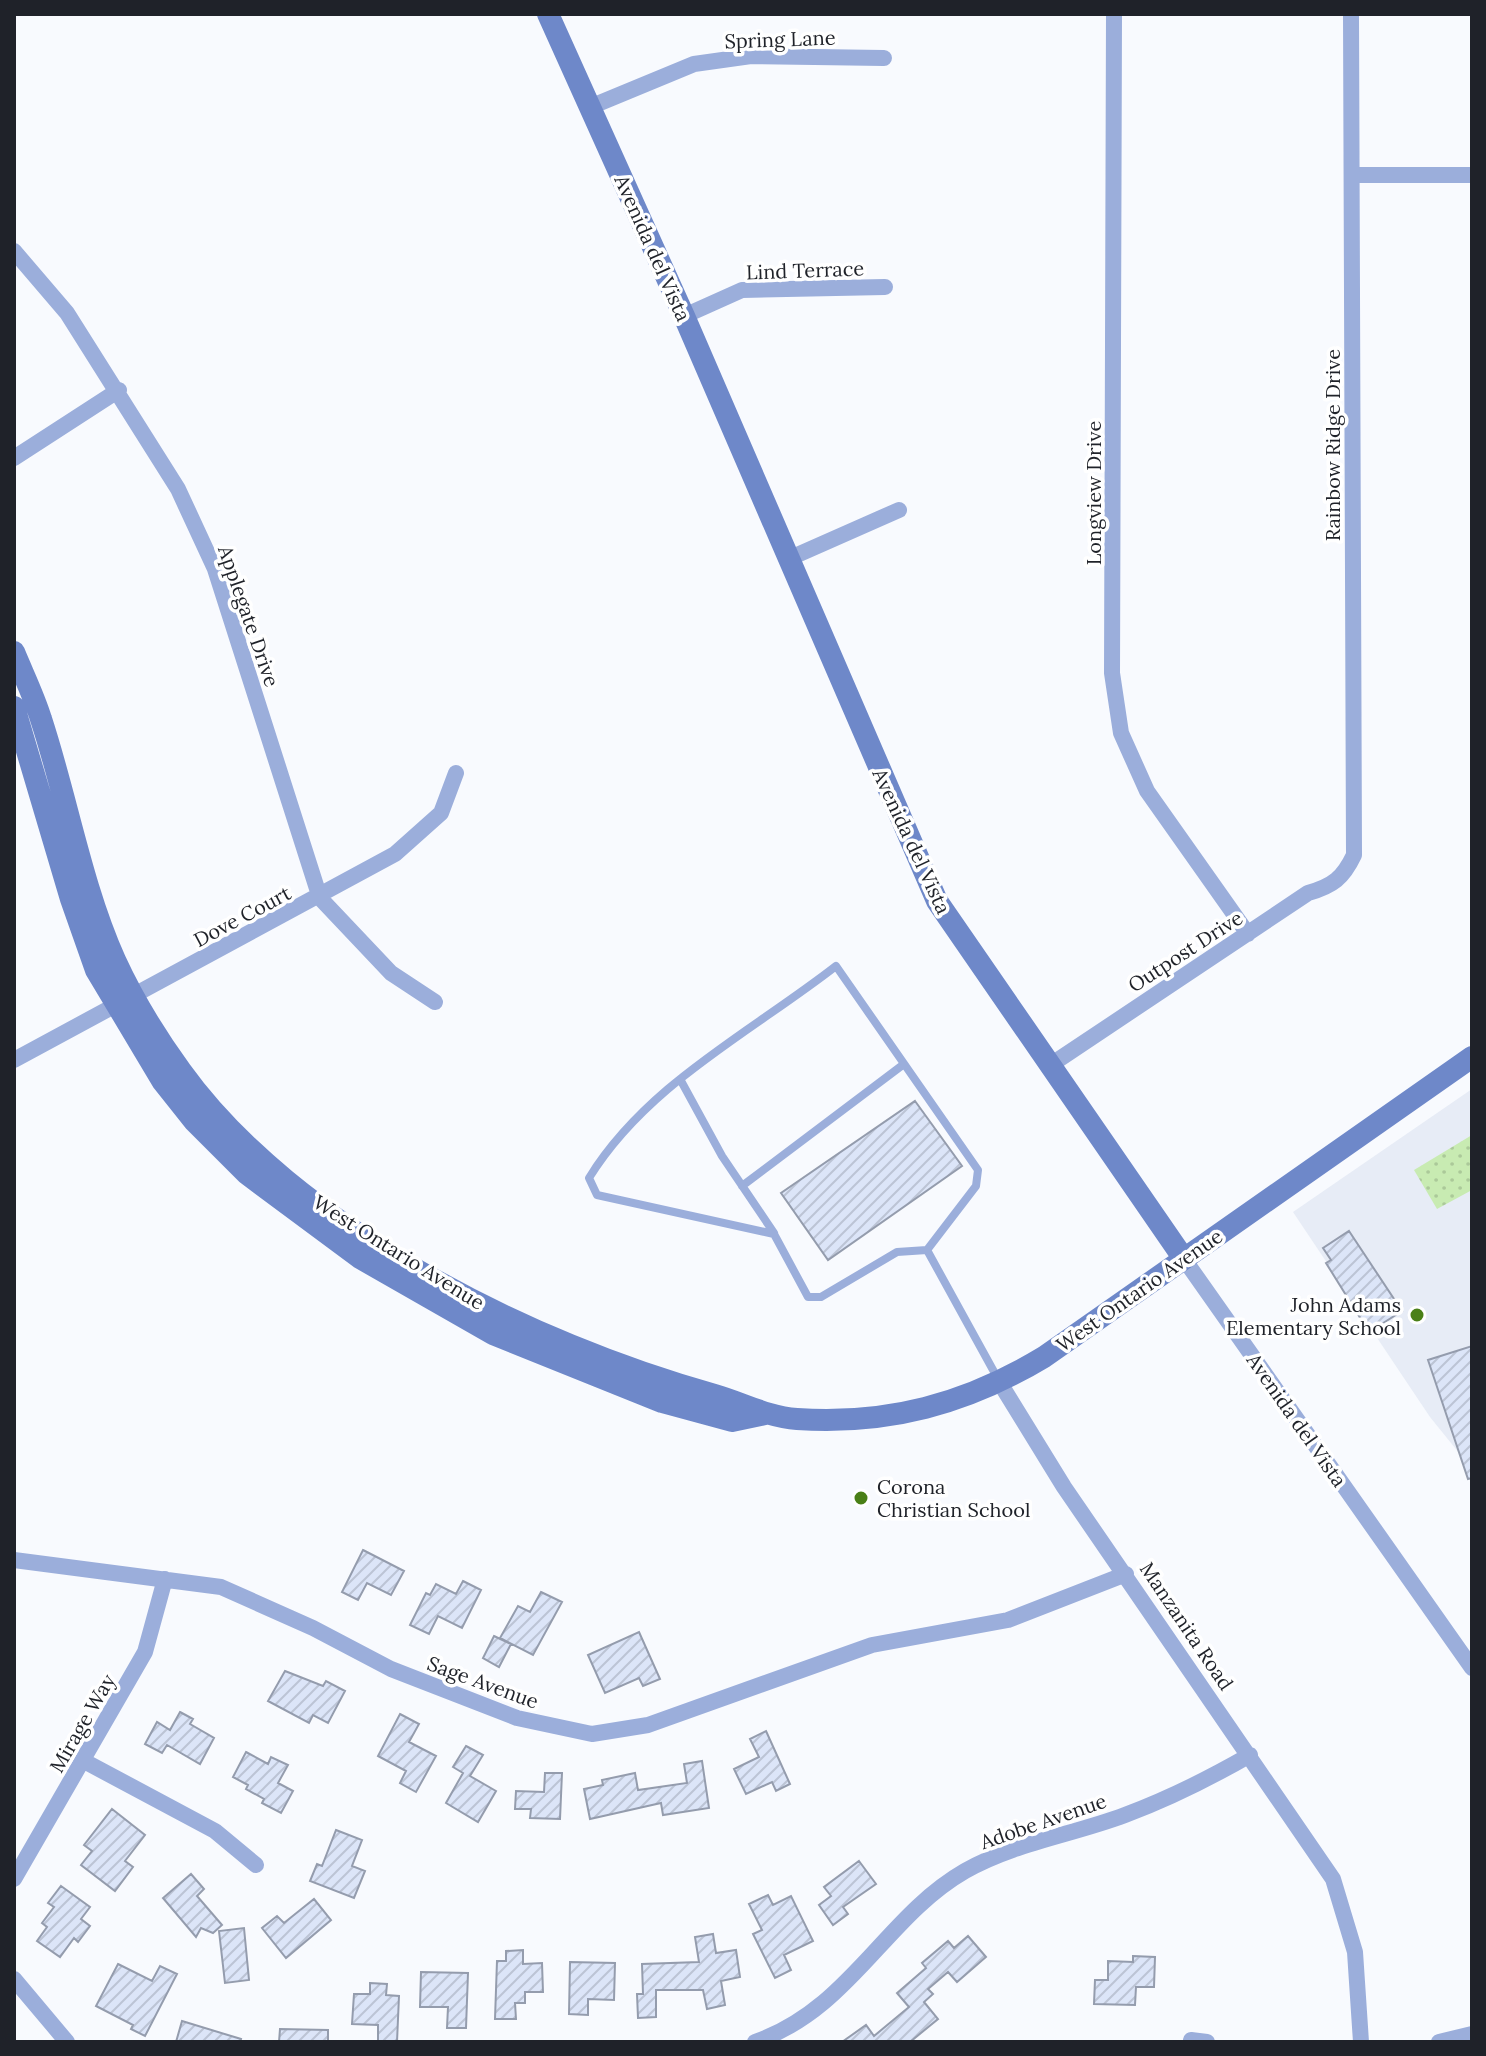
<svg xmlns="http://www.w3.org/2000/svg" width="1486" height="2056" font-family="Lora,serif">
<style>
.built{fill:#e7ecf6}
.grass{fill:url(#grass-dots)}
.building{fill:url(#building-hatch);stroke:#949cad;stroke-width:2}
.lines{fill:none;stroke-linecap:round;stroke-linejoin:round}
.lane{stroke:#9baedb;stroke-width:8}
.street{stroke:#9baedb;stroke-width:16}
.secondary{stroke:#6e88c9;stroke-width:22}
.poi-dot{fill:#4a8017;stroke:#fff;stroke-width:3}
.labels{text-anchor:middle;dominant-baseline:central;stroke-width:7;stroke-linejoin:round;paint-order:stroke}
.street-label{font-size:20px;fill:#1f2229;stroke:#fff}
.poi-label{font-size:20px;fill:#1f2229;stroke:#fff;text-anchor:end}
</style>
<defs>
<pattern id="grass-dots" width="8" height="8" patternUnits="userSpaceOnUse" patternTransform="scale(2)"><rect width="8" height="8" fill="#c8ebb2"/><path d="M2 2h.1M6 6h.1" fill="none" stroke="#abc999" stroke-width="1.8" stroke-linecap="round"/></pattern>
<pattern id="building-hatch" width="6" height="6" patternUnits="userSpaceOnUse" patternTransform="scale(2)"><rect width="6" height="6" fill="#dce5f8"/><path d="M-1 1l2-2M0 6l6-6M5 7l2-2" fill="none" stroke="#bcc4d5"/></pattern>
</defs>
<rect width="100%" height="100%" fill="#f8fafe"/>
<path class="built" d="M1472,1089V1469L1430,1417L1293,1212Z"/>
<path class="grass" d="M1472,1135V1190L1437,1209L1414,1170Z"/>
<path class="building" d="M915,1101L962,1166L828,1260L781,1193Z
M1349,1231L1402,1311L1369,1332L1326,1263L1331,1260L1323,1248Z
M1472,1346V1478L1468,1479L1428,1360Z
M363,1550L404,1571L391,1595L367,1583L358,1600L342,1592Z
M463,1581L481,1590L462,1628L438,1616L429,1634L410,1625L426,1593L430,1595L436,1584L456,1594Z
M541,1592L562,1602L533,1655L500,1638L518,1606L530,1612Z
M639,1632L660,1679L643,1686L639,1678L605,1693L588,1655Z
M494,1636L511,1644L499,1667L483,1658Z
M285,1671L323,1686L326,1681L345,1691L328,1723L313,1715L309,1723L268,1701Z
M180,1712L193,1719L190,1724L214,1738L200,1764L167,1745L162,1753L145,1744L157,1722L170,1730Z
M400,1714L419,1724L409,1742L436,1756L416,1792L400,1783L406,1771L378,1756Z
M766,1731L790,1784L776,1791L772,1782L746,1794L734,1769L759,1757L750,1739Z
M466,1746L483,1755L470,1776L496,1791L478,1822L446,1803L463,1773L453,1767Z
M246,1752L268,1764L271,1757L288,1765L278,1783L293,1791L281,1813L262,1803L264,1799L246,1789L248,1785L233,1777Z
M702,1761L709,1808L663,1815L661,1803L590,1819L584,1789L603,1785L602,1780L635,1773L638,1790L687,1783L684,1764Z
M545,1773H562L560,1819L530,1818L531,1809H515L516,1791L544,1792Z
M112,1809L145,1835L125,1861L133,1867L115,1891L81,1865L92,1851L84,1845Z
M336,1830L362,1840L352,1866L365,1871L354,1898L310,1881L317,1864L322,1866Z
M859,1861L876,1884L843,1907L848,1914L833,1925L819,1905L831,1896L824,1887Z
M191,1874L204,1889L197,1896L222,1925L213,1933L201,1928L196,1937L163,1898Z
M61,1886L90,1907L81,1919L90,1926L78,1942L74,1938L60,1957L37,1941L47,1927L42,1923L54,1907L48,1903Z
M768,1895L773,1905L791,1896L813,1941L784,1955L791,1970L775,1978L753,1934L762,1930L749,1904Z
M314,1899L331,1920L286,1958L262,1928L277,1916L284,1923Z
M244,1928L249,1980L225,1983L219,1931Z
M713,1934L716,1953L736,1950L740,1977L721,1981L725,2005L707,2009L703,1990H656V2017L638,2018L637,1994H643L642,1964L699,1962L695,1937Z
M968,1936L986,1957L957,1982L948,1972L928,1989L933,1994L924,2002L938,2019L910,2042H842L866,2025L874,2036L909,2007L897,1993L926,1968L922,1963L948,1941L954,1948Z
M523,1950V1964L542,1963L543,1992H525V2003H515L516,2019H495L497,1961H506V1951Z
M1133,1956L1155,1957L1154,1987H1136L1135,2005L1094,2004L1095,1980H1108V1961L1133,1962Z
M570,1962L615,1963L614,2000L588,1999V2015L569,2014Z
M118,1964L152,1981L160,1966L177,1974L145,2036L131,2029L133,2025L96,2006Z
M421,1972L468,1973L466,2028H447L448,2007H420Z
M370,1983L387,1984L386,1995L399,1996L397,2042H378V2025L352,2024L354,1994H370Z
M182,2021L241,2039L240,2042H176Z
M280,2029L328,2030V2042H279Z"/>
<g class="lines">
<path class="lane" d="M836,966L978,1170L976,1186L927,1250L897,1252L821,1297H808L774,1234L597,1195L589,1178C647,1084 750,1033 836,966Z
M680,1079L722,1156L774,1233
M742,1186L904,1064
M927,1250L998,1379"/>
<path class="street" d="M1114,14L1112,673L1121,733L1147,791L1248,934
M590,107L694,64L751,56L884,58
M1352,175H1472
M14,251L67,313L178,489L215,569L320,898L391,973L435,1002
M684,316L742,290L885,287
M14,458L119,390
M788,559L899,510
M14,1060L395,854L441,813L456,773
M1049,1066L1308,893C1333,886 1343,878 1354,855L1351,14
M1184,1259L1472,1668
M1000,1383L1064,1487L1333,1879L1355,1952L1361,2042
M14,1560L221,1587L313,1628L391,1669L517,1718L592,1734L648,1725L872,1645L1008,1620L1126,1574
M84,1761L215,1831L256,1865
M14,1879L145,1652L165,1579
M14,1979L67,2042
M1191,2040L1207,2042
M755,2042C850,2009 885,1917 965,1871C1014,1843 1072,1835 1125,1815C1168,1799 1210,1778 1250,1755
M1439,2042L1472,2034"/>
<path class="secondary" d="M548,14L684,316L937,901L1184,1259
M14,652C23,674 34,696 41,719C67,798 81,884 115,960C132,997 157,1038 181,1071C293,1227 533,1345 715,1395C743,1403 767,1417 797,1419C888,1425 966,1404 1044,1357L1472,1057
M14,707L71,899L96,970L163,1082L194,1121L247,1174L360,1258L493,1334L662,1402L732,1421L765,1414"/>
</g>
<g class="poi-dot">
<circle cx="1417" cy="1315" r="8"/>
<circle cx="861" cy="1498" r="8"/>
</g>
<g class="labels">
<g class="street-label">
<text transform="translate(780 39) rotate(-2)">Spring Lane</text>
<text transform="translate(653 248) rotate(66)">Avenida del Vista</text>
<text transform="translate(805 270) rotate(-2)">Lind Terrace</text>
<text transform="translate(1332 445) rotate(-90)">Rainbow Ridge Drive</text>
<text transform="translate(1093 493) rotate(-90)">Longview Drive</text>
<text transform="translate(249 616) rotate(71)">Applegate Drive</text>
<text transform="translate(912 841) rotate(65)">Avenida del Vista</text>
<text transform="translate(242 916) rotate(-28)">Dove Court</text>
<text transform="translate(1185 951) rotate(-33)">Outpost Drive</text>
<text transform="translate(399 1252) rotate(32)">West Ontario Avenue</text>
<text transform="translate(1139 1290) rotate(-35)">West Ontario Avenue</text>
<text transform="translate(1297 1420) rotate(55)">Avenida del Vista</text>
<text transform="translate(1187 1626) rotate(56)">Manzanita Road</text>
<text transform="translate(483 1682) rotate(20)">Sage Avenue</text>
<text transform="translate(82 1723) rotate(-60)">Mirage Way</text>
<text transform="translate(1043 1821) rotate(-19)">Adobe Avenue</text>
</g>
<g class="poi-label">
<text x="1401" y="1304">John Adams<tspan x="1401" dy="23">Elementary School</tspan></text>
<text x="877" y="1486" text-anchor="start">Corona<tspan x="877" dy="23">Christian School</tspan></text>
</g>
</g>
<rect width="1486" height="2056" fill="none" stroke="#1f2229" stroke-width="32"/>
</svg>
